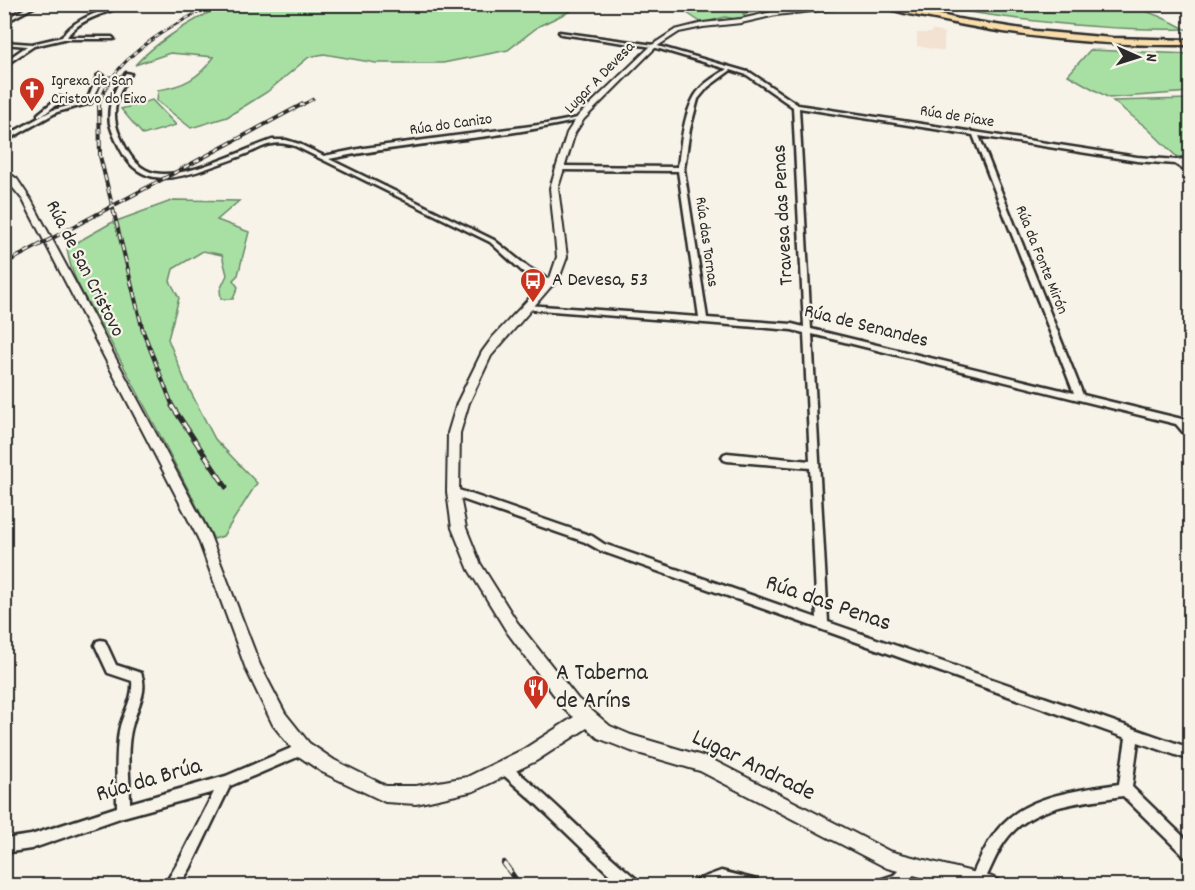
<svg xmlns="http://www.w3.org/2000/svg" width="1195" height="890" font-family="Dekko,sans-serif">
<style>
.built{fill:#f3e1d1}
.green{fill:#a8e0a4;stroke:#6a8668;stroke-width:1.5}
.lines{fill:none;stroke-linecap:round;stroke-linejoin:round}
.minor-casing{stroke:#2b2b2b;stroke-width:5}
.tertiary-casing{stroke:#2b2b2b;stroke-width:4}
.motorway-casing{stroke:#2b2b2b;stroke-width:5}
.minor{fill:#f7f3e8;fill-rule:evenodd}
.tertiary{fill:#f7f3e8;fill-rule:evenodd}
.motorway{fill:#f9deab;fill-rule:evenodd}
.rail-far3-casing{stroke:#2b2b2b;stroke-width:3}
.rail-far2-casing{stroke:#2b2b2b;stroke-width:4}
.rail-far1-casing{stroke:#2b2b2b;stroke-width:5}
.rail-casing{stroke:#2b2b2b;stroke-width:6}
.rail-far3{stroke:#f7f3e8;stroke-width:1.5;stroke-dasharray:4.5;stroke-linecap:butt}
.rail-far2{stroke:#f7f3e8;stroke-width:2;stroke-dasharray:6;stroke-linecap:butt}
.rail-far1{stroke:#f7f3e8;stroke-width:3;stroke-dasharray:10;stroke-linecap:butt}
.rail{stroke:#f7f3e8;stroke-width:4;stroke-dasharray:12;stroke-linecap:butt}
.minor-bridge-casing{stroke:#2b2b2b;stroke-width:7;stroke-linecap:butt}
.minor-bridge{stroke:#f7f3e8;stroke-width:4.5}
.labels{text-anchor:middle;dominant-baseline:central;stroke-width:4.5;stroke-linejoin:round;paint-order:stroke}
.far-street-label{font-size:16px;fill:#2b2b2b;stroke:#f7f3e8}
.far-poi-label{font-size:16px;fill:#2b2b2b;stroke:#f7f3e8;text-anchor:start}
.street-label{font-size:20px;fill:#2b2b2b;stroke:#f7f3e8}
.poi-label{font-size:20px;fill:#2b2b2b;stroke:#f7f3e8;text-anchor:start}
.near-street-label{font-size:24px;fill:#2b2b2b;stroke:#f7f3e8}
.near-poi-label{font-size:24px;fill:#2b2b2b;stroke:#f7f3e8;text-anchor:start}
</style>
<rect width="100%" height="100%" fill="#f7f3e8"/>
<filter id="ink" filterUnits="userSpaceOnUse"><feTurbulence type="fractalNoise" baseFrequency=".0167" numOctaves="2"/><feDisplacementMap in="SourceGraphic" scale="12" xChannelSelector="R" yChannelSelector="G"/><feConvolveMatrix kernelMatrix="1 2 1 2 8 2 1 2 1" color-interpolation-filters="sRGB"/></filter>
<g filter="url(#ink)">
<path class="built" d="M931,30L944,33V51L917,46V33H931Z"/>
<path class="green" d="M224,5V4L583,5L539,26L508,50L443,63H376L324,54L309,57L267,92L227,117L191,128L157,101L158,90C184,86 199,78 214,57L170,53L135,65C159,39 193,20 224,5Z
M675,5C702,4 727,6 753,12L743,14L746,17L735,19L725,17L702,23Z
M979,5C989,10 1051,13 1066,12C1073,11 1076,5 1082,4C1120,0 1153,11 1185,29C1099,31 1012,20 927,5Z
M1090,50L1190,54V92L1109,98L1068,75Z
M1190,99V156L1177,157L1147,128L1113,101Z
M152,100L176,125L143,135L121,109Z
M174,200L239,201L217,220L249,232L238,275L233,280L238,287L233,299H221L220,290L227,275L222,255L203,251L173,269L170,281L179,298L168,339L185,381L215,439L257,483L223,536L214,539C179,472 145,405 109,339C93,309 71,282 67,248L111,223Z"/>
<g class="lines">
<defs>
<path id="minor" d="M33,4H39L4,23V20Z
M120,4H127C108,13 79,18 67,37H112L114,39H64L34,46L4,66V62L27,46L4,44V42L32,44L62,37C74,18 101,12 120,4Z
M559,32L654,45L751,73L798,105L1137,157L1177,160L1190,158V162L1182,163L1190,169V174L1175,164L1137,161L979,136L1083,395L1190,421V427H1189L1190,429V438L1187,437L1176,424L812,334L828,622L1190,748V760L1138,742L1132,787L1190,843V858L1185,857L1123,796C1085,802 1036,804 1009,836C997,850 991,869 982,886H972L970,881C979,859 991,833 1009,818C1037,794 1085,789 1119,784L1126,738L601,551L585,542L450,495L448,492L450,489L453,488L592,536L604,544L817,618L810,468L727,461L724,460L722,457L724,454L727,453L810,461L804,333L792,330L527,309L523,307L527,305L699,317L678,171L559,170L556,168L559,166L678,167C681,144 684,107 700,89C707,81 718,75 727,69L653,47L561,34ZM731,70L747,75L793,107L804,327L792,324L707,318L684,169L690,129L698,99L708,87ZM799,108L973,135L1074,393L811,329Z
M126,73L131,74C117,91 110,113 119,134C125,147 132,163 146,170C174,186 242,150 272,140H286L299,144L324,156L364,148L546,124L583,117V119C500,139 413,142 329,159L494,240L529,268L554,283L553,285H547L523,272L490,242L295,146C288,144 280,142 272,144C265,145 258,149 251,152C237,158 222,163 208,168C179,178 146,188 125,157C119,147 113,135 110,124C107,105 115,87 126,73Z
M100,74L103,76L91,103L57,112L4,142V137L53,110L87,101L97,76Z
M59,97L64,98L42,116H38V114Z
M101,640L105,641L116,665L141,673C148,691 138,705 133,723C125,748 130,777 130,803L226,776L303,743L307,745L309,749L307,753L230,786L190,869L179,886H164L180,859L214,792L123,817L31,849L4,853V839L31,835L117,807C117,782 115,756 119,731C122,714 134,699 132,681L108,673L95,645L97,641Z
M504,762L508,764C554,800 593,844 639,881L641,886H623L612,877L533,801L500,772L498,768L500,764Z
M912,860L917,862L919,867L917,872L903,885L874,886L876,881L894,875L907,862Z
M721,871L753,879L758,881L760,886H692L694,881Z"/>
<path id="tertiary" d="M850,4H876L776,15L741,23L703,27L679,32L656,47L584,119L575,133L558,188L567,257L560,276L491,356L469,403L460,433L459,492L466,528L480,563L517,622L578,699L610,726L631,735L709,758L889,851L992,877L998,880L1001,886H955L887,868L700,771L631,751L598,738L587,728L536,761L474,791L416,804L385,802L322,772L297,755L273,725L246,669L198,538L23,200L4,177V170L17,179L31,200L209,533L260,665L285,713L309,743L334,760L386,786H416L467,777L524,749L574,717L566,711L507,632L469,570L452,528L447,492L448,433L457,403L482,352L493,337L551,275L557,257L550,188L567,133L578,116L652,45L675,30L703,23L741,19L776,11Z"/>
<path id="motorway" d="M878,4H893L958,19L1035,31L1112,38L1190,40V45C1107,46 1022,38 940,20C921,16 896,13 878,4Z"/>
</defs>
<use href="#minor" class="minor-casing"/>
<use href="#tertiary" class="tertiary-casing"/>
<use href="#motorway" class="motorway-casing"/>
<use href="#minor" class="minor"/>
<use href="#tertiary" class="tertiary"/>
<use href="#motorway" class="motorway"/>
<defs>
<path id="rail-far3" d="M99,106C111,57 173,24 215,4
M300,106L313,99"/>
<path id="rail-far2" d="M99,104L100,156L143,331L173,407
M4,264L303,104"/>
<path id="rail-far1" d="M172,406L226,487"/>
<path id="rail" d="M504,863L520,886"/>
</defs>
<use href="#rail-far3" class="rail-far3-casing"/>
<use href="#rail-far2" class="rail-far2-casing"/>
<use href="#rail-far1" class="rail-far1-casing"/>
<use href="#rail" class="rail-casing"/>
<use href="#rail-far3" class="rail-far3"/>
<use href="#rail-far2" class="rail-far2"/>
<use href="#rail-far1" class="rail-far1"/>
<use href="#rail" class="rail"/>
<defs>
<path id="minor-bridge" d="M97,80L123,78"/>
</defs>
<use href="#minor-bridge" class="minor-bridge-casing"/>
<use href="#minor-bridge" class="minor-bridge"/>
</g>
</g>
<defs>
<symbol id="church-pin" viewBox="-11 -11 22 30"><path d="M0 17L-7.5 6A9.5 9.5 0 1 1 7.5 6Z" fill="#c8321e" stroke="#f7f3e8"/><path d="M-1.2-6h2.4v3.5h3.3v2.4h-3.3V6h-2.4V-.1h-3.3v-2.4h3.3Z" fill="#fff"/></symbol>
<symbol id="bus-pin" viewBox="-11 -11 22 30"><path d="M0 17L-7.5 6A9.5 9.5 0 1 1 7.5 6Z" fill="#c8321e" stroke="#f7f3e8"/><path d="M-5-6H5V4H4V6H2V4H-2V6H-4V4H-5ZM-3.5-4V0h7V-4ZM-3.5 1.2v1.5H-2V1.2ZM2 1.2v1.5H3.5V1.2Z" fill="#fff"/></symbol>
<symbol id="restaurant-pin" viewBox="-11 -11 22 30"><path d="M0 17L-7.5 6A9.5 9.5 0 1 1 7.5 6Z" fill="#c8321e" stroke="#f7f3e8"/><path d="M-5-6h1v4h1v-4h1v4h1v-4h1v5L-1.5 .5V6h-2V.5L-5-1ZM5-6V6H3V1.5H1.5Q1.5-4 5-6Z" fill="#fff"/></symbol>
</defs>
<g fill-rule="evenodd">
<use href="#church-pin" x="17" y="75" width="30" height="40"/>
<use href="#bus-pin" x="518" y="266" width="30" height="40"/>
<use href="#restaurant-pin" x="521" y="673" width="30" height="40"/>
</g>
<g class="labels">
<g class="far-street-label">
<text transform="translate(600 78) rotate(-46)">Lugar A Devesa</text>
<text transform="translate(957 117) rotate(9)">Rúa de Piaxe</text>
<text transform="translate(451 125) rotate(-8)">Rúa do Canizo</text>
<text transform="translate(706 242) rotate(82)">Rúa das Tornas</text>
<text transform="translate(1041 260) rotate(68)">Rúa da Fonte Mirón</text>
</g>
<g class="far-poi-label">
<text x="51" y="81">Igrexa de San<tspan x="51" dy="18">Cristovo do Eixo</tspan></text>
</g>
<g class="street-label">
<text transform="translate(784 215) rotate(-93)">Travesa das Penas</text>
<text transform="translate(84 269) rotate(63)">Rúa de San Cristovo</text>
<text transform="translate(866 327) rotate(14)">Rúa de Senandes</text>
</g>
<g class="poi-label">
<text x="552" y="281">A Devesa, 53</text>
</g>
<g class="near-street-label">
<text transform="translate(828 604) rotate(19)">Rúa das Penas</text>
<text transform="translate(753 766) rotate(26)">Lugar Andrade</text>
<text transform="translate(149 781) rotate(-16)">Rúa da Brúa</text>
</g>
<g class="near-poi-label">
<text x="556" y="674">A Taberna<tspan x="556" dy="28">de Aríns</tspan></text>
</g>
</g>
<rect width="1195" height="890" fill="none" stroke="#f7f3e8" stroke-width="24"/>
<rect x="12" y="12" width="1171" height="866" fill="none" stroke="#2b2b2b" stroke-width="2" filter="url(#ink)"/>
<g transform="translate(1138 57) rotate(93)" stroke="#f7f3e8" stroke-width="4.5" paint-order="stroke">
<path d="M0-4.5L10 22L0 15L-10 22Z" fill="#2b2b2b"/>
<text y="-9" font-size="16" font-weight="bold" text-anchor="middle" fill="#2b2b2b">N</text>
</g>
</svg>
